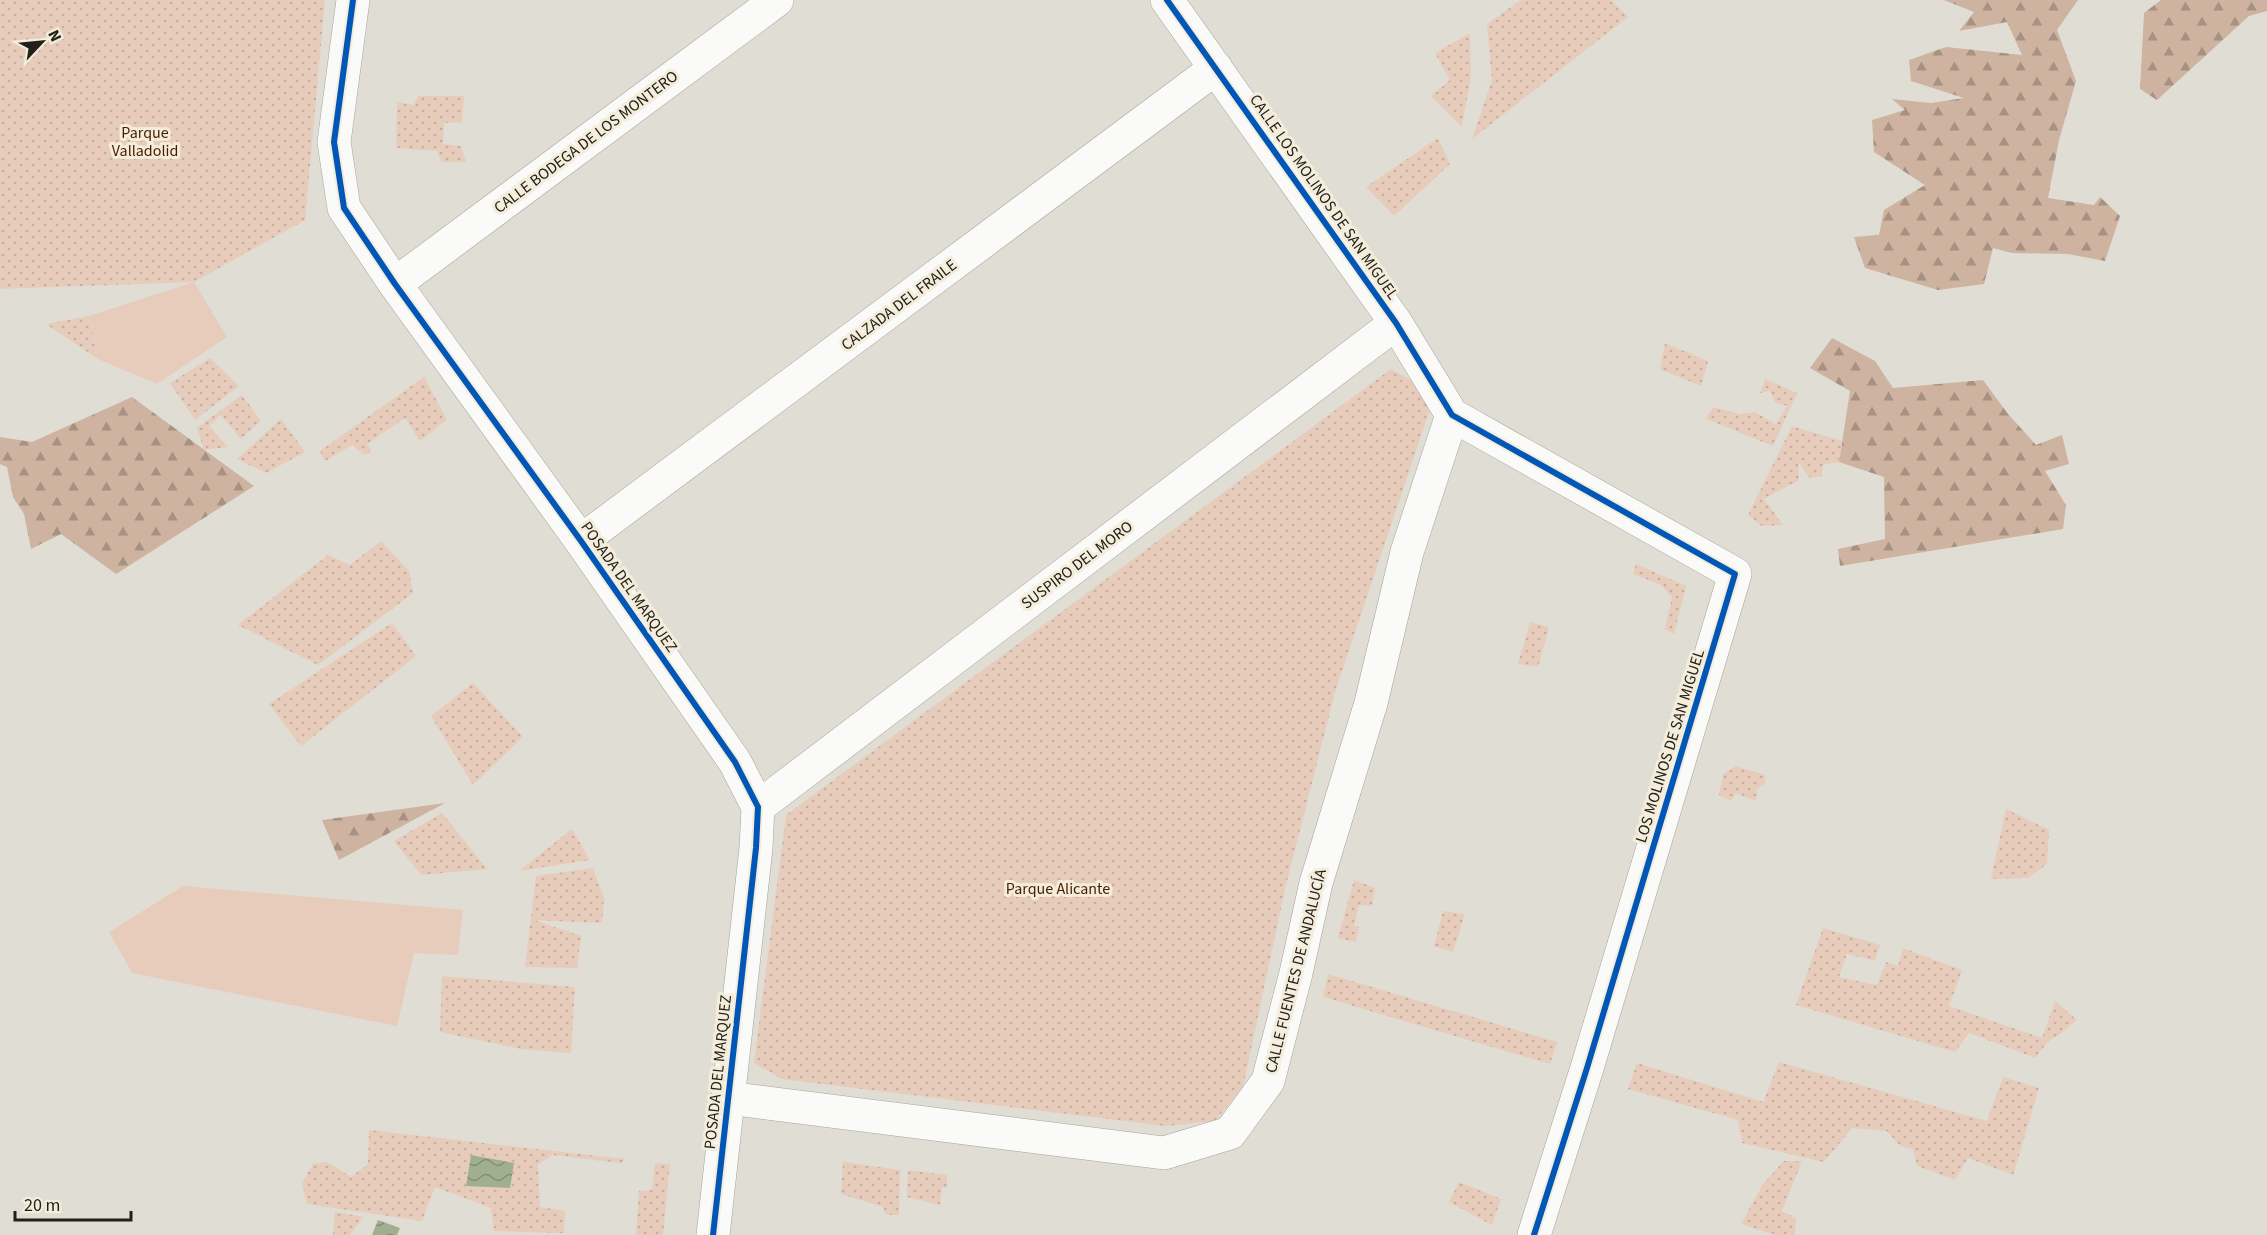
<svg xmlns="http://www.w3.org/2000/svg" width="2267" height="1235" font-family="'Source Sans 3',sans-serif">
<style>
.grass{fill:#e7ccbb}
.forest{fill:url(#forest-firs)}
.park{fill:url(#park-dots)}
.water{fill:url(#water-waves)}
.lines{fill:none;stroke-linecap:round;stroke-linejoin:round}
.street-casing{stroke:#a6a39c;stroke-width:34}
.street{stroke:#fafaf9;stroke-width:33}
.cycleway-casing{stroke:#f4eddb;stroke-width:10}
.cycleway{stroke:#0057b8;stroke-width:6}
.labels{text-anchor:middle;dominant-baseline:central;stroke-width:6;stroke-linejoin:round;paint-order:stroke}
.park-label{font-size:16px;fill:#481d00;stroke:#f4eddb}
.street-label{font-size:16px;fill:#222019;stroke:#f4eddb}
</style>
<defs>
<pattern id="forest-firs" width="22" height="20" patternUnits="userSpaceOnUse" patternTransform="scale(1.5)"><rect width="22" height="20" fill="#ceb3a1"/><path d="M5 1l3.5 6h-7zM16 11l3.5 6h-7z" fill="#a79182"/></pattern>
<pattern id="park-dots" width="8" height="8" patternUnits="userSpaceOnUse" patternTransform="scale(1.5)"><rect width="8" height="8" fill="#e7ccbb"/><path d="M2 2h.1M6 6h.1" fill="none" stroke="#c6afa0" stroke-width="1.8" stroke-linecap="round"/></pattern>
<pattern id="water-waves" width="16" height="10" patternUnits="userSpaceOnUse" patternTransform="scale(1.5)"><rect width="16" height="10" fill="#a0af8f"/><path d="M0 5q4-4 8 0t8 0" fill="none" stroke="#828e74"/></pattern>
</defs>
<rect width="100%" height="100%" fill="#e0ddd4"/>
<path class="grass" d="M194,282L227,337L157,384L98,359L89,316Z
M183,886L463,910L458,955L414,953L397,1026L132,973L109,932Z"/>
<path class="forest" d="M1944,0H2078L2057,30L2076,81L2059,140L2048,198L2094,205L2100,197L2120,216L2105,261L2068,254L2012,253L1993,248L1984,284L1938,290L1865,268L1854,237L1879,235L1884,210L1925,185L1874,152L1872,120L1905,110L1892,99L1931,103L1964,98L1911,81L1909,60L1946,47L2022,55L2007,22L1959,31L1974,12Z
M2161,0H2267V11L2249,16L2157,100L2140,89L2144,13Z
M1832,338L1875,361L1893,388L1983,380L2008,414L2036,445L2062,435L2069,464L2045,471L2066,505L2063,529L1840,566L1838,549L1885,539L1884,477L1839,462L1850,391L1810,368Z
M132,397L254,486L116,574L61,534L31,549L24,514L13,497L7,467L0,464V437L32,442Z
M445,803L339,860L322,820Z"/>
<path class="park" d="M0,0H325L305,220L194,282L0,289Z
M1521,0H1611L1628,17L1472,139L1492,80L1487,24Z
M1470,33L1471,76L1462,127L1431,96L1450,80L1435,53Z
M418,96H464L462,122L444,123L443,144L461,146L466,162H442L437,151L396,148L397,102L414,105Z
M1438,138L1450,164L1394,216L1366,187Z
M89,316L98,359L46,324Z
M1665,343L1708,361L1701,386L1660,369Z
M210,358L239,386L195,420L170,383Z
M1391,369L1423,387L1429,412L1335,692L1285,889L1243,1087L1215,1121L1166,1126L782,1079L754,1063L786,815Z
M424,377L447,420L420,441L405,418L367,444L372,451L364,455L352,445L325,461L320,451Z
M1765,379L1797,393L1773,446L1706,419L1713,407L1740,414L1755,412L1776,424L1787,406L1775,402L1770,391L1760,393Z
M242,395L261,421L241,439L221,415L209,426L228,447L204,450L197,428Z
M281,419L305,452L266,473L237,459Z
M1792,426L1842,441L1839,462L1823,465L1822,476L1810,478L1798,462L1799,480L1764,499L1783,525L1762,526L1748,515Z
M381,541L409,571L413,593L318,665L238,625L328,555L350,565Z
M1636,564L1686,586L1674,634L1665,629L1672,597L1661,585L1633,574Z
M1530,622L1549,627L1538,667L1518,664Z
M392,623L416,656L301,746L269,704Z
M473,683L523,737L473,785L431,716Z
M1736,766L1765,775V784L1757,789L1756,801L1736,793L1731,801L1719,795L1723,774Z
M2006,809L2049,830L2047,864L2028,878L1991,879Z
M442,813L487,869L421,875L394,841Z
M572,829L590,860L519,871Z
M593,868L604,898L602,923L534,920L581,936L577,968L525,967L536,876Z
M1354,880L1375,888L1372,906L1359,905L1354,926L1359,927L1356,942L1338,938Z
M1443,911L1465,914L1453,952L1434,946Z
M1823,928L1880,945L1875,961L1847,954L1839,977L1877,985L1886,962L1898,966L1903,948L1962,970L1949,1006L2042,1038L2055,1001L2077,1020L2059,1035L2049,1040L2035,1058L1969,1033L1955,1052L1796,1005Z
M1328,974L1557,1042L1550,1064L1323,997Z
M442,976L575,987L571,1053L521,1049L440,1032Z
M1779,1062L1987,1121L2003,1077L2039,1088L2013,1175L1968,1158L1955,1180L1917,1166L1913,1149L1900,1146L1887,1131L1852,1128L1824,1162L1742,1143L1738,1120L1628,1089L1637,1063L1763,1102Z
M369,1130L625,1159L621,1163L552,1155L538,1165L540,1207L565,1211L564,1233L494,1231L491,1208L435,1187L422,1221L307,1204L302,1183L313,1164L327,1162L351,1177L368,1164Z
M1784,1161H1802L1782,1211L1796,1218L1795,1235H1775L1741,1224L1763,1184Z
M843,1162L900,1170L899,1215H886L883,1207L841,1194Z
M655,1163L670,1164L663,1235H636L639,1191L652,1190Z
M908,1170L947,1175V1187H942L940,1205L907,1197Z
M1459,1182L1501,1199L1492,1225L1449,1202Z
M335,1212L364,1217L350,1235H333Z"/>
<path class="water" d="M471,1155L514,1163L510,1188L466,1186Z
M378,1220L400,1228L397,1235H372Z"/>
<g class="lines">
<defs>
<path id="street" d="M353,0L334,142L344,208L395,284L581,541L735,762L758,807L756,848L713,1235
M1167,0L1396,323L1452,415L1735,574L1587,1068L1534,1235
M395,284L777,0
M581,541L1216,68
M758,807L1396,323
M728,1098L1164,1153L1230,1133L1268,1081L1296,973L1316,883L1371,703L1407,552L1452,415"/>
</defs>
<use href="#street" class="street-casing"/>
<use href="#street" class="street"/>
<defs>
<path id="cycleway" d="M353,0L334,142L344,208L395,284L581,541L735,762L758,807L756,848L713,1235
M1167,0L1396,323L1452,415L1735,574L1587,1068L1534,1235"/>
</defs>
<use href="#cycleway" class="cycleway-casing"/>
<use href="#cycleway" class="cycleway"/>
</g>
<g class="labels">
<g class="park-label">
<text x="145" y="133">Parque<tspan x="145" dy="18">Valladolid</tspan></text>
<text x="1058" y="889">Parque Alicante</text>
</g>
<g class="street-label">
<text transform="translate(586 142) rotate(-37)">CALLE BODEGA DE LOS MONTERO</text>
<text transform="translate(1324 197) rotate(55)">CALLE LOS MOLINOS DE SAN MIGUEL</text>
<text transform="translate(899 305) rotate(-37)">CALZADA DEL FRAILE</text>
<text transform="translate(1077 565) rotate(-37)">SUSPIRO DEL MORO</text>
<text transform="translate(629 587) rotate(55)">POSADA DEL MARQUEZ</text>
<text transform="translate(1670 746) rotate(-73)">LOS MOLINOS DE SAN MIGUEL</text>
<text transform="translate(1296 971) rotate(-76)">CALLE FUENTES DE ANDALUCÍA</text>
<text transform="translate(718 1072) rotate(-84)">POSADA DEL MARQUEZ</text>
</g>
</g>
<g transform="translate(42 42) rotate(64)" stroke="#f4eddb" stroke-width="4.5" paint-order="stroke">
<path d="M0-4.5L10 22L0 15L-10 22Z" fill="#222019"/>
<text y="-9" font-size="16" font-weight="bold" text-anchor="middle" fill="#222019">N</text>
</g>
<path d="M15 1211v9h116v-9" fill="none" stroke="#222019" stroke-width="3"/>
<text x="24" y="1211" font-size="18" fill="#222019" stroke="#f4eddb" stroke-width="4.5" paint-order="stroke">20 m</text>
</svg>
